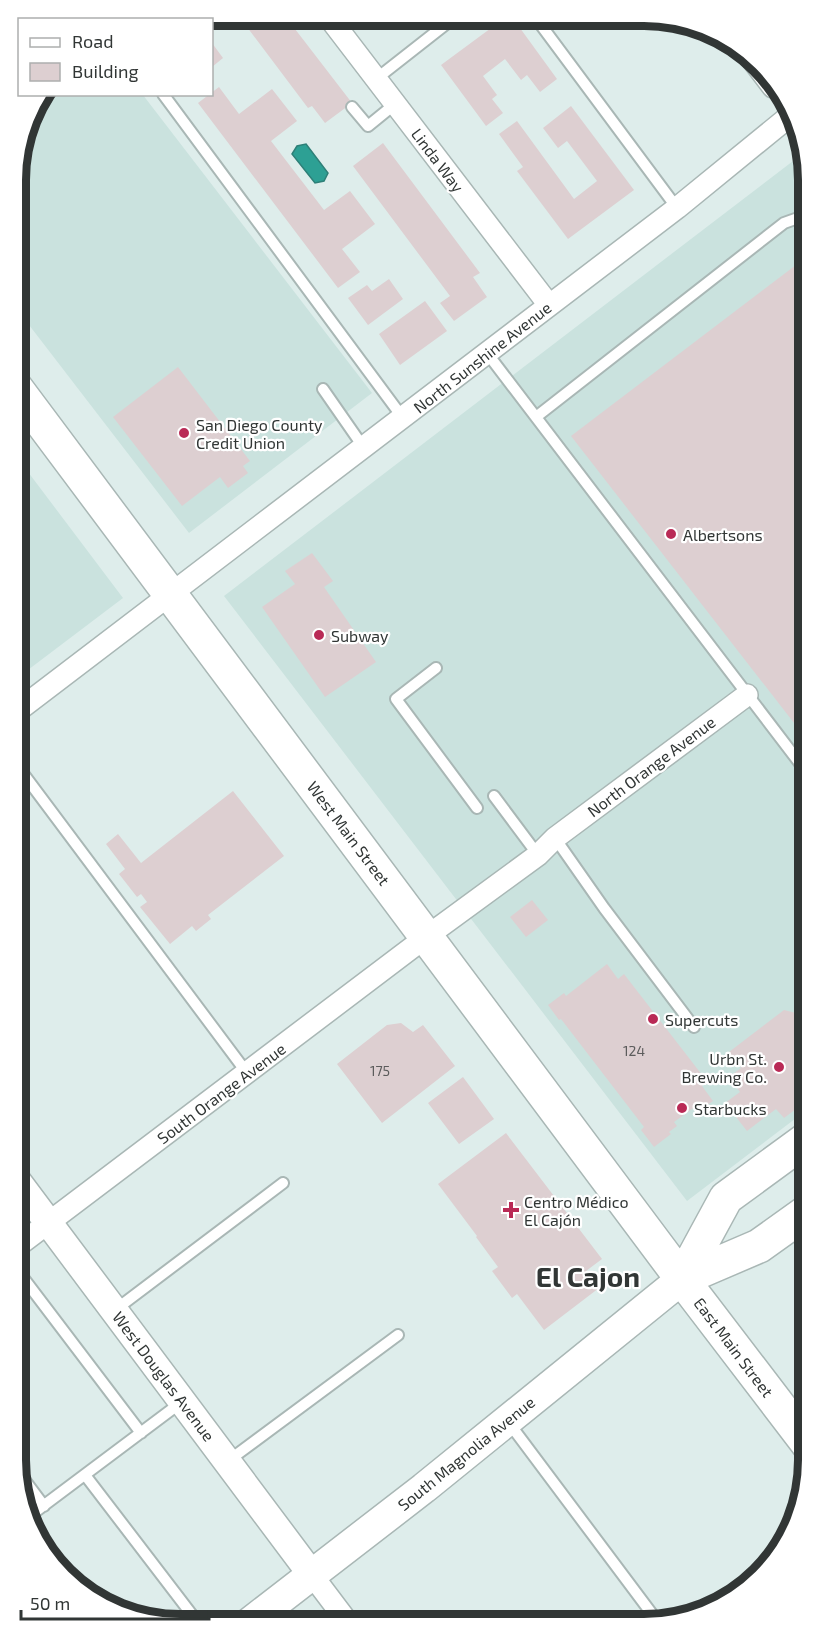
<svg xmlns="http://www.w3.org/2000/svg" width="823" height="1640" font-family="'Exo 2',sans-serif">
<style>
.built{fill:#cae2de}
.water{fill:#2da094;stroke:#2e8078;stroke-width:1.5}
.building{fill:#ddcfd1}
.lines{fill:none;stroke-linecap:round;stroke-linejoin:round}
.service-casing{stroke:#a9b7b5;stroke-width:14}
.minor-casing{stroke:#a9b7b5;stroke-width:24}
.tertiary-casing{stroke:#a9b7b5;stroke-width:30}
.secondary-casing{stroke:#a9b7b5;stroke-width:33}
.primary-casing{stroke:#a9b7b5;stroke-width:36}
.service{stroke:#fff;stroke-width:10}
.minor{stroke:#fff;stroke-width:21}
.tertiary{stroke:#fff;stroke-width:27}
.secondary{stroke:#fff;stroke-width:30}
.primary{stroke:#fff;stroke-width:33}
.poi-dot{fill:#b92a56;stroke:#fff;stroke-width:2}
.labels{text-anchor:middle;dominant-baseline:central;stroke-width:4.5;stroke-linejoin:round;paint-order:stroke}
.number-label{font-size:14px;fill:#5c5c5c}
.street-label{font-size:16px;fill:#313635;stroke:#fff}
.poi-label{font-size:16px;fill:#313635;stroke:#fff;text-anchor:start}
.town-label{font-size:28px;font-weight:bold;fill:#313635;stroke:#fff}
.rim{fill:none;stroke:#313635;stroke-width:8}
</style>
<rect width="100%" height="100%" fill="#deedeb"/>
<path class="built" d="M41,95H143L372,393L189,533L16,308V159L32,107Z
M793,161L808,181V1109L687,1201L224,596Z
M16,456L123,598L16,679Z"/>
<path class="water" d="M306,144L328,173L324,181L315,183L292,154L297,146Z"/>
<path class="building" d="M180,15H210L212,19L163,20Z
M238,15L285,16L352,103L325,123L312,106L308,108Z
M506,17H512L557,79L540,92L527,75L521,80L505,59L483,76L497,95L492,99L503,113L486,126L441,65Z
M212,43L223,58L212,67Z
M219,87L239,114L272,89L297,121L271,141L324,210L350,191L375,224L342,249L360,272L338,288L198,103Z
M571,106L634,190L568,239L517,171L523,167L499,134L517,121L574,199L597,181L567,141L558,148L543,128Z
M383,143L480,273L473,277L487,297L454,321L440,303L450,296L353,166Z
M796,265L808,281V741L571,436Z
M389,279L403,299L368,325L348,298L367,285L372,291Z
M425,301L447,331L400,365L379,334Z
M178,367L250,461L243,466L248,473L228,488L220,477L182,506L113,417Z
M312,553L333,581L324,587L376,662L325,697L262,607L295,584L285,571Z
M233,791L284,856L208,915L211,919L196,931L192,926L170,944L140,907L147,902L141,894L137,897L119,874L125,869L106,844L118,834L141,863Z
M532,900L548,920L526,937L510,917Z
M607,964L618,979L624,974L706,1080L702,1086L713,1101L702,1109L699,1104L674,1122L677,1126L669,1132L671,1134L654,1147L641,1130L644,1127L561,1019L559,1020L548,1005L564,993L566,996Z
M784,1010L808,1016V1100L784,1118L776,1109L747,1131L725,1103L740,1092L729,1077L741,1068L729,1052Z
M401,1023L413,1032L423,1025L455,1066L382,1123L337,1064L387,1025Z
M463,1077L494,1119L459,1144L428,1103Z
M506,1133L602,1259L586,1271L599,1288L544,1330L517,1294L512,1298L492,1271L498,1267L476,1237L477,1236L438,1184Z"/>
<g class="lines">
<defs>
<path id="service" d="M535,17L677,208
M376,79L455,17
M163,94L403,418
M352,107L368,126L395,104
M487,353L808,774
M323,389L364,448
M536,417L784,223L798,218L808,217
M436,668L396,699L477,808
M16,764L247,1073
M494,796L538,855
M555,838L604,908L694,1027
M15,1267L141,1433
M115,1310L283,1183
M509,1423L658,1622
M228,1461L398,1335
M17,1470L44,1506
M85,1475L199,1624
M27,1518L183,1401"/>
<path id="minor" d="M328,16L549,305
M748,54L773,87
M16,712L677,208L791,115
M15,1248L426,937L538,855L555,838L747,695
M312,1575L349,1624"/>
<path id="tertiary" d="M15,1178L312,1575"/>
<path id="secondary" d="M248,1624L424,1488L682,1279"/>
<path id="primary" d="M16,388L682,1279L808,1444
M682,1279L726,1198L808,1138
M682,1279L759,1246L808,1211"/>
</defs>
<use href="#service" class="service-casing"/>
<use href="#minor" class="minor-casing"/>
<use href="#tertiary" class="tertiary-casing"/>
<use href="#secondary" class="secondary-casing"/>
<use href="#primary" class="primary-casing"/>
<use href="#service" class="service"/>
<use href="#minor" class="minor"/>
<use href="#tertiary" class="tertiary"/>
<use href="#secondary" class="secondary"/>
<use href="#primary" class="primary"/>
</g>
<g class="poi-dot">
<circle cx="184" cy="433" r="6"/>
<circle cx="671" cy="534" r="6"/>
<circle cx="319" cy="635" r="6"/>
<circle cx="653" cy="1019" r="6"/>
<circle cx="779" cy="1067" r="6"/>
<circle cx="682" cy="1108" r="6"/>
<path d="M508 1201h6v6h6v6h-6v6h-6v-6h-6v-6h6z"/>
</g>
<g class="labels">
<g class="number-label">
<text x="634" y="1050">124</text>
<text x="380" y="1070">175</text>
</g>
<g class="street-label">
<text transform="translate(438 160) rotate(53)">Linda Way</text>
<text transform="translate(482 357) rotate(-38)">North Sunshine Avenue</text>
<text transform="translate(651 766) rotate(-37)">North Orange Avenue</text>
<text transform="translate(349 833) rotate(53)">West Main Street</text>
<text transform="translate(221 1093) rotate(-37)">South Orange Avenue</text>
<text transform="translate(734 1347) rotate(53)">East Main Street</text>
<text transform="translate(164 1376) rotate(53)">West Douglas Avenue</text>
<text transform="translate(466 1453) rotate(-39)">South Magnolia Avenue</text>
</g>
<g class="poi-label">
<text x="196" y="424">San Diego County<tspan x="196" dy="18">Credit Union</tspan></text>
<text x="683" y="534">Albertsons</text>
<text x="331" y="635">Subway</text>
<text x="665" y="1019">Supercuts</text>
<text x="767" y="1058" text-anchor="end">Urbn St.<tspan x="767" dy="18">Brewing Co.</tspan></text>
<text x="694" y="1108">Starbucks</text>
<text x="524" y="1201">Centro Médico<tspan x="524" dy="18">El Cajón</tspan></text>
</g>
<g class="town-label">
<text x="588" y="1276">El Cajon</text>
</g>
</g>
<path d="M0 0H823V1640H0ZM180 26H644A154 154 0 0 1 798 180V1460A154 154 0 0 1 644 1614H180A154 154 0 0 1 26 1460V180A154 154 0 0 1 180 26Z" fill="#fff" fill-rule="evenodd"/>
<path class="rim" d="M180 26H644A154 154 0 0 1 798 180V1460A154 154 0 0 1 644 1614H180A154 154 0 0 1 26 1460V180A154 154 0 0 1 180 26Z"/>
<rect x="18" y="18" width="195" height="78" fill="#ffffff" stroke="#adafae" stroke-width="1.5"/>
<rect x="30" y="38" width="30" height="9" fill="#ffffff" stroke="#adafae" stroke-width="1.5"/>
<text x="72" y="48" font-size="18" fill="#313635">Road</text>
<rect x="30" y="63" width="30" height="18" fill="#ddcfd1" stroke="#adafae" stroke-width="1.5"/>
<text x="72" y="78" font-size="18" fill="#313635">Building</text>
<path d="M21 1610v9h188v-9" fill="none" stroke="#313635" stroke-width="3"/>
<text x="30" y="1610" font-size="18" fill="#313635" stroke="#ffffff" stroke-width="4.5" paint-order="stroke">50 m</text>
</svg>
